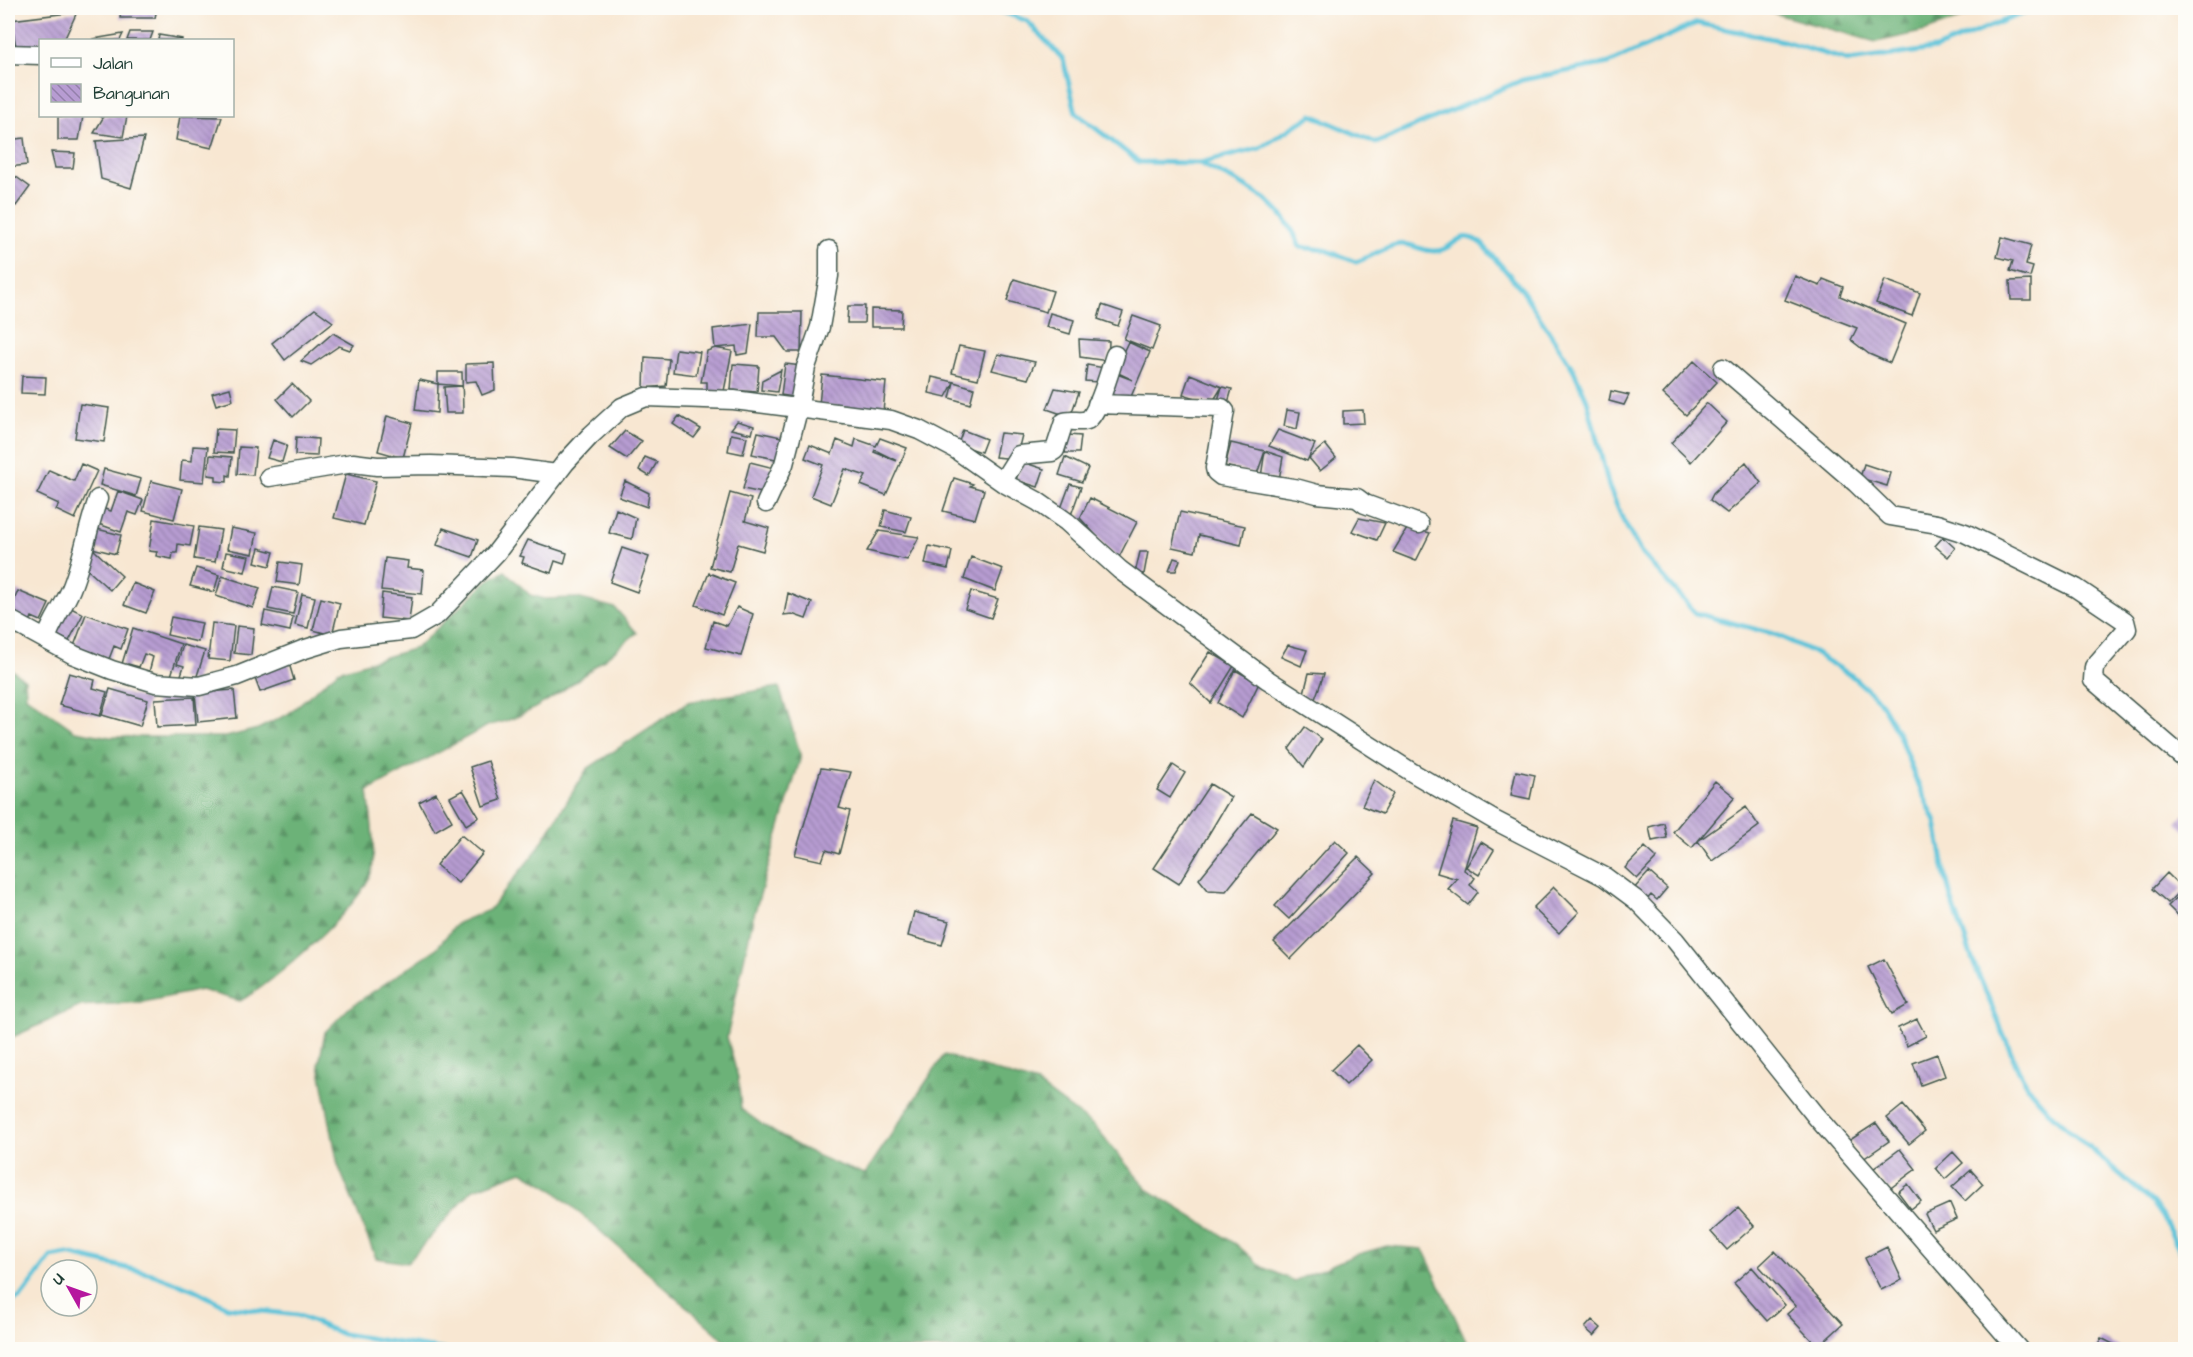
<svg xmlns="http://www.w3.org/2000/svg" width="2193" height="1357" font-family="'Architects Daughter',sans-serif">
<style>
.forest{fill:url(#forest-firs);stroke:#467856;stroke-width:1.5}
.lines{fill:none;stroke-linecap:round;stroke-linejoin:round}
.stream{stroke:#5cc3d9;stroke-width:5}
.building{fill:url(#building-back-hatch);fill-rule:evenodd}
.street-casing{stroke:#40564c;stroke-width:21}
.street{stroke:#fff;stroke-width:18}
</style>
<defs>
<pattern id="forest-firs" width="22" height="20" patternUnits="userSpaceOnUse" patternTransform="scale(1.5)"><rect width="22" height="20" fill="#6cb278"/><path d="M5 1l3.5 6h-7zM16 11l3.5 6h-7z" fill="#589263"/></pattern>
<pattern id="building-back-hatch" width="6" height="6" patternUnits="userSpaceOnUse" patternTransform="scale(1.5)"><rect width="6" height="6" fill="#b79cd2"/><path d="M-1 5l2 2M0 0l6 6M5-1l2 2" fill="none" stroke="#9480ab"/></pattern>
</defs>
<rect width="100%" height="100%" fill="#fdfcf7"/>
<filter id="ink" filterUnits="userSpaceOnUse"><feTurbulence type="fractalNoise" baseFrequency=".0167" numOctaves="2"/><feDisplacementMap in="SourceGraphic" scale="12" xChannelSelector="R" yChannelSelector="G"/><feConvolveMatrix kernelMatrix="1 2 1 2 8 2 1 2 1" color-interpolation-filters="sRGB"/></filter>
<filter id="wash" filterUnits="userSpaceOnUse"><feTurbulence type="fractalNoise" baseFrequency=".008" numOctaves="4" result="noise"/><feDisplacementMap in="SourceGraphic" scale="24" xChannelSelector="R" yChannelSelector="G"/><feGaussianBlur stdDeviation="1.35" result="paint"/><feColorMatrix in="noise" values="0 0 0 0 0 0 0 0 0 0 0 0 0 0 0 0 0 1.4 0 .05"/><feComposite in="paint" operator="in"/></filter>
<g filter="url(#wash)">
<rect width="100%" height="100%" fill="#f8e7d2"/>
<path class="forest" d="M1755,8H1980L1976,13L1926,31L1876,42Z
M505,571L530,595L545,599L577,598L615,608L637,633C596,664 538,718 489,725L368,791C370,812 377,854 371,873C359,908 273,983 240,1001L201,990L143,1002L81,1006L8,1039V667L25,680L26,696L75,731L110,737H226L258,729L288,714L338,671L416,648L490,579Z
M779,687L801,756L753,918L727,1037L738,1078L741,1109C780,1139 819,1160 865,1174L944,1055L1037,1084L1094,1126L1147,1189L1236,1244L1262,1267L1294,1281L1355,1255L1387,1246L1423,1249L1470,1349H735L551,1188L522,1171L472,1190L407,1263L376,1258L338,1165L319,1064L325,1032L349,1008L436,949L457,923L489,910L537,850L587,769L688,702Z"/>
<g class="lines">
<path class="stream" d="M992,8L1027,21L1063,59L1076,113L1139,162L1200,163L1260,148L1312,115L1376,143L1522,80L1609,63L1697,23L1783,41L1849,61L1935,49L2035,8
M1200,163C1244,187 1280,196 1300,247L1325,250L1356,262C1369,258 1383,248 1395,245C1409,241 1422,252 1436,251C1456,250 1457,226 1482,244L1520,287L1573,369L1587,400L1609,487L1623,520L1640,551L1695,613L1777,635L1811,651L1852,676L1879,700L1898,733L1917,782L1936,822L1944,868L1951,898L1974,964L2019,1071L2030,1090L2052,1115L2153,1203L2163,1217L2186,1264
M8,1305L22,1296L51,1257L68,1254L152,1274L193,1289L227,1307L297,1315L342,1334L444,1350"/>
</g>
<g id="blocks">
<path class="building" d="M121,8H157L155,18H120Z
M77,12L64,40H40V53L17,52L11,20Z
M130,32H153L150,40H127Z
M123,34L120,40H94L93,39Z
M159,35L182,39V40H158Z
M58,116H83L79,140H58Z
M100,116H127L123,137L94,133L103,118Z
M180,116L222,117L212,148L176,140Z
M24,138L27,165L8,167V140Z
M144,138L131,188L101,179L96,141Z
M51,152L75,153L73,168H55Z
M15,176L30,187L16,206L8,199V186Z
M2002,237L2031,245L2026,265L2033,267L2030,277L2010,271L2013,261L1997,257Z
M1795,276L1820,286L1823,279L1843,287L1840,296L1906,324L1890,363L1869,354L1851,340L1857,328L1785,300Z
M1014,279L1053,291L1046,312L1007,301Z
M1885,280L1920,293L1912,316L1876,303Z
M2031,280V300H2011L2010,281Z
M1102,305L1123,312L1118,326L1098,319Z
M848,306H865L864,323H847Z
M315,309L333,322L285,360L272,343Z
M871,309L902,310L901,327H871Z
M759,312H802L801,352H787L776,337H758Z
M1050,313L1074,320L1070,334L1046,327Z
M1133,316L1161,326L1152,350L1124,339Z
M752,324L748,353L737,355L736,346L715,348L713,329Z
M333,333L354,345L350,350L339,346L311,365L301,361Z
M1079,339L1109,341L1108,361L1080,357Z
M1128,342L1150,352L1130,399L1109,394L1114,373L1133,380L1114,371Z
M959,346L985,351L978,379L952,373Z
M715,348L732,351L724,391L707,392V382H701L707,351Z
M676,349L700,352L696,375L673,372Z
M998,354L1035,362L1028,379L992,370Z
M645,357L669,359L666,386L644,388Z
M1694,361L1717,382L1686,415L1663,394Z
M494,363L495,390L482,395L476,381L466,382V364Z
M733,364L759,366L757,392L731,390Z
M785,364L802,366L800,398L781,395Z
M1087,365L1105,368L1098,382L1085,381Z
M781,370L777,392L761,390L762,380Z
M438,372H462L463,413H446L444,387L462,386L438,384L437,413L415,410L419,380L438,384Z
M1190,374L1222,387L1232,389L1228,403L1218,400L1222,387L1212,403L1183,394Z
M822,375L886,382L883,412L819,405Z
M22,376L46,377L45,394L21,393Z
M932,377L954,382L946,397L929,393Z
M954,382L974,388L970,404L950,398Z
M292,384L309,401L293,417L277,399Z
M230,388L233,400L216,405L212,393Z
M1055,388L1079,392L1070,417L1047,409Z
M1611,391L1629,395L1624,405L1609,401Z
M1707,403L1727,422L1691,462L1671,443Z
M80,404L109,408L104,442L75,438Z
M1287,410L1300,412L1297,429L1284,426Z
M1363,410L1364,423L1343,424V411Z
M387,416L412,423L403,458L378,451Z
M679,416L701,429L694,438L673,424Z
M737,421L754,426L752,434L731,429Z
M216,429L235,430L233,453L214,452Z
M963,430L986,439L981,452L958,444Z
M1278,430L1315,444L1307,461L1269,446Z
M625,431L642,441L627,459L610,448Z
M758,432L786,438L785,461L752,454Z
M1000,433L1022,435L1016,459L995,457Z
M731,434L747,437L743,454L728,451Z
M1068,435L1081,436L1079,453H1065Z
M296,437L318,439L317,456L295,455Z
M880,438L907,448L886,495L861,485L866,476L845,469L831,504L811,496L823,465L805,458L810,445L832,454L837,440L854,447L856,439L876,446ZM875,450L897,461L874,452Z
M273,440L287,445L282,462L267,458Z
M1231,443L1265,451L1257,474L1225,466Z
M1325,444L1336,458L1320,471L1309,458Z
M193,446L208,447L204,482L180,480L182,460L192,461Z
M239,447L256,448L253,475L237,474Z
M1265,451L1283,457L1279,480L1261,477Z
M210,455L232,457L230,476L227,475V482L216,481V476L208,475Z
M645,457L657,462L649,476L639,470Z
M1065,457L1088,468L1082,482L1059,475Z
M750,462L774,468L767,494L743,489Z
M1022,462L1044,469L1038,487L1016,480Z
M1746,462L1761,483L1727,513L1710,500L1713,494Z
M81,464L97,471L75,519L56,510L59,504L37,494L49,470L74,481Z
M1864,464L1891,473L1887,486L1860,478Z
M104,469L141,479L136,496L100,485Z
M346,474L376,481L364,525L334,518Z
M954,478L973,484L970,486L984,490L975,519L943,511Z
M151,481L182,489L174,519L143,511Z
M625,481L649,493L647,507L619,497Z
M1070,484L1081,487L1071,515L1060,511Z
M118,491L143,500L137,515L128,512L121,532L93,522L98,507L111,511Z
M730,493L751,499L745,521L769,528L763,551L738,544L730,572L710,567Z
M1090,498L1137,522L1118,559L1080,518Z
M616,509L636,518L632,539L609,533Z
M885,510L911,517L906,532L881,527Z
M1180,512L1245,526L1241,545L1199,535L1195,552L1172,547Z
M1359,518L1385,523L1377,540L1352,531Z
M154,519L194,526L190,546L178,544L177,553H173L172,559L156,556L157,552L149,551Z
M199,527L221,530L215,562L194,559Z
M1408,527L1430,533L1416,561L1393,552Z
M93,528L121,535L116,554L88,547Z
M231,528L257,533L253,554L227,549Z
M443,528L478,540L472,557L437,545Z
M879,531L919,537L907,560L867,551Z
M1943,537L1955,548L1948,557L1935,546Z
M528,540L567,553L564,564L555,561L551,573L522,563L524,557L520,556Z
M929,546L952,551L948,569L925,564Z
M259,548L274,552L270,566L255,562Z
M622,548L649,557L637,592L610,582Z
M93,549L122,576L110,590L80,563Z
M226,552L249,556L245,572L223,567Z
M1140,552H1148L1144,574L1135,573Z
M971,557L1003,569L995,591L964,579Z
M385,558L408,561L407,568L424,570L422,594L381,590Z
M1174,558L1180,560L1176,571H1169Z
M280,562L302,565L299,585L277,582Z
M196,568L219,575L214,592L190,586Z
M709,573L735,583L722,615L696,605Z
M222,576L260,588L253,608L216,596Z
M133,583L155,592L146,613L124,605Z
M273,587L298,592L293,614L268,609Z
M18,591L49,604L41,621L32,617L29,624L8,615Z
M971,591L998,599L991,618L965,609Z
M382,593L412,597L409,621L380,618Z
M788,593L812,603L806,619L792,614L784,615Z
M302,594L315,597L308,628L295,625Z
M321,598L340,603L332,635L313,630Z
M65,605L83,614L69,641L51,632Z
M737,607L753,614L741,656L706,647L713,621L727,626Z
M265,611L293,617L290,631L262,625Z
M86,614L128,629L121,649L114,646L109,659L74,646Z
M171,617L202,623L198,642L167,635Z
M212,623L234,626L230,661L208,659Z
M237,626L254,628L251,655L234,653Z
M133,628L181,644L170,679L149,672L153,657L144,654L139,667L128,664L127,669L121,667Z
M183,645L205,651L195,682L180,678L184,666L177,664Z
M1288,645L1307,650L1301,666L1281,657Z
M1210,652L1234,666L1211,703L1190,683Z
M288,660L294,680L260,692L253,673Z
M1235,670L1259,683L1242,718L1218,703Z
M69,673L95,680L93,688L107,692L100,716L59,705Z
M1309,673L1324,674L1315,699L1303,697Z
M110,689L148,700L140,726L102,715Z
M234,690L237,718L198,722L195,693Z
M194,697L196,725L157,727L155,699Z
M1305,727L1322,739L1304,767L1289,749Z
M488,761L501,800L483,806L470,767Z
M1173,765L1185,773L1170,798L1157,790Z
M821,768L851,772L839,808L850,811L839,854L826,850L822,861L795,855Z
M1516,771L1535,775L1530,799L1511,795Z
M1374,780L1393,794L1382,814L1362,806Z
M1715,781L1735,797L1692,848L1673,832Z
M1210,784L1231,797L1179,884L1154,868Z
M463,790L479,817L466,825L450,797Z
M436,793L452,821L435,831L419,802Z
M1746,807L1759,826L1712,861L1698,841Z
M1252,813L1277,828L1226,891L1208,890L1199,879Z
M2186,813V831L2176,822Z
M1453,821L1477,828L1464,870L1475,878L1470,885L1478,892L1468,905L1448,889L1457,879L1437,873Z
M1664,823L1667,838L1652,841L1649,827Z
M461,835L483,853L458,883L436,865Z
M1335,840L1349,853L1289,919L1275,906Z
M1481,842L1494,850L1479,875L1466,867Z
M1645,847L1657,858L1637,879L1625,868Z
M1358,857L1375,873L1291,959L1274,942Z
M1649,872L1667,888L1657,900L1651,895L1644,903L1631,892Z
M2167,873L2182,888L2168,903L2152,889Z
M1554,887L1579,912L1559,933L1533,908Z
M2186,889V916L2182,920L2168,906Z
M914,912L949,921L942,945L908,936Z
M1884,959L1908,1005L1892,1014L1868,967Z
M1917,1019L1926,1036L1907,1046L1898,1028Z
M1357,1045L1372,1060L1346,1085L1331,1070Z
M1937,1054L1945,1076L1921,1085L1913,1063Z
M1903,1105L1925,1131L1909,1144L1887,1118Z
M1876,1123L1889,1141L1863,1159L1850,1140Z
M1900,1149L1916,1169L1888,1190L1873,1169Z
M1953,1152L1963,1163L1945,1179L1936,1168Z
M1971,1170L1983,1184L1965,1201L1952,1187Z
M1908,1184L1921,1201L1911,1209L1898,1192Z
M1950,1203L1957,1219L1933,1230L1925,1214Z
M1738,1208L1754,1226L1727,1250L1711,1232Z
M1887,1247L1902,1280L1881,1290L1865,1258Z
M1775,1251L1843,1324L1818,1347L1787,1314L1796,1306L1759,1266Z
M1752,1267L1785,1305L1767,1321L1734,1283Z
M1592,1320L1601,1328L1594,1336L1585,1328Z
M2101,1338L2125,1350H2095Z"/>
</g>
</g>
<g filter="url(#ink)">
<use href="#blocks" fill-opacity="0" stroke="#40564c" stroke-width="1.5"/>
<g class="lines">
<defs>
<path id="street" d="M8,54L40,55
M1723,368L1856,483L1890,516L1937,524L1965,533L2076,588L2125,621L2127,629L2094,667L2093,680L2186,760
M1097,404L1222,408L1225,411L1215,468L1216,472L1221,476L1299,489L1317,494L1357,498L1365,504L1419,524
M269,477L353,463L377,466L431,465L512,468L557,474
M1002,482L1019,455L1052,452L1055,450L1064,422C1071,419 1080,423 1087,420C1097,417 1111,367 1115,355
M766,503L784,464L798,410L806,367L820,327L829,276V250
M8,619L74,655L112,670L155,683L199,686L237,676L302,650L341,638L411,630L437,615L496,553L565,463L590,436L622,407L646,397L734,400L891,420L919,430L955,449L1002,482L1037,501L1067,522L1120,570L1268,680L1413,773L1494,820L1605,877L1636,900L1675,940L1815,1115L2019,1350
M46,639C52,621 64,606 71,589C83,560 87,529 98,499"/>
</defs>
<use href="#street" class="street-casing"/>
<use href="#street" class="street"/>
</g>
</g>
<rect width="2193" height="1357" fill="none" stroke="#fdfcf7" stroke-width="30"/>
<rect x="39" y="39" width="195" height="78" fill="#fdfcf7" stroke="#a4b0a9" stroke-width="1.5"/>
<rect x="51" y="58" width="30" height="9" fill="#ffffff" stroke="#a4b0a9" stroke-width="1.5"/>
<text x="93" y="69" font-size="18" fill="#1f3d34">Jalan</text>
<rect x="51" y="84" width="30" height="18" fill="url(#building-back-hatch)" stroke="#a4b0a9" stroke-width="1.5"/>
<text x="93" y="99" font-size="18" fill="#1f3d34">Bangunan</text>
<g transform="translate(69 1288) rotate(310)"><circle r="28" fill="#fdfcf7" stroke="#a4b0a9" stroke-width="1.5"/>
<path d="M0-4.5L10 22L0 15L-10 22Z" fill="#b5179e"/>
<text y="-9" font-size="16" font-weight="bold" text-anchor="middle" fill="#1f3d34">U</text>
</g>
</svg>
